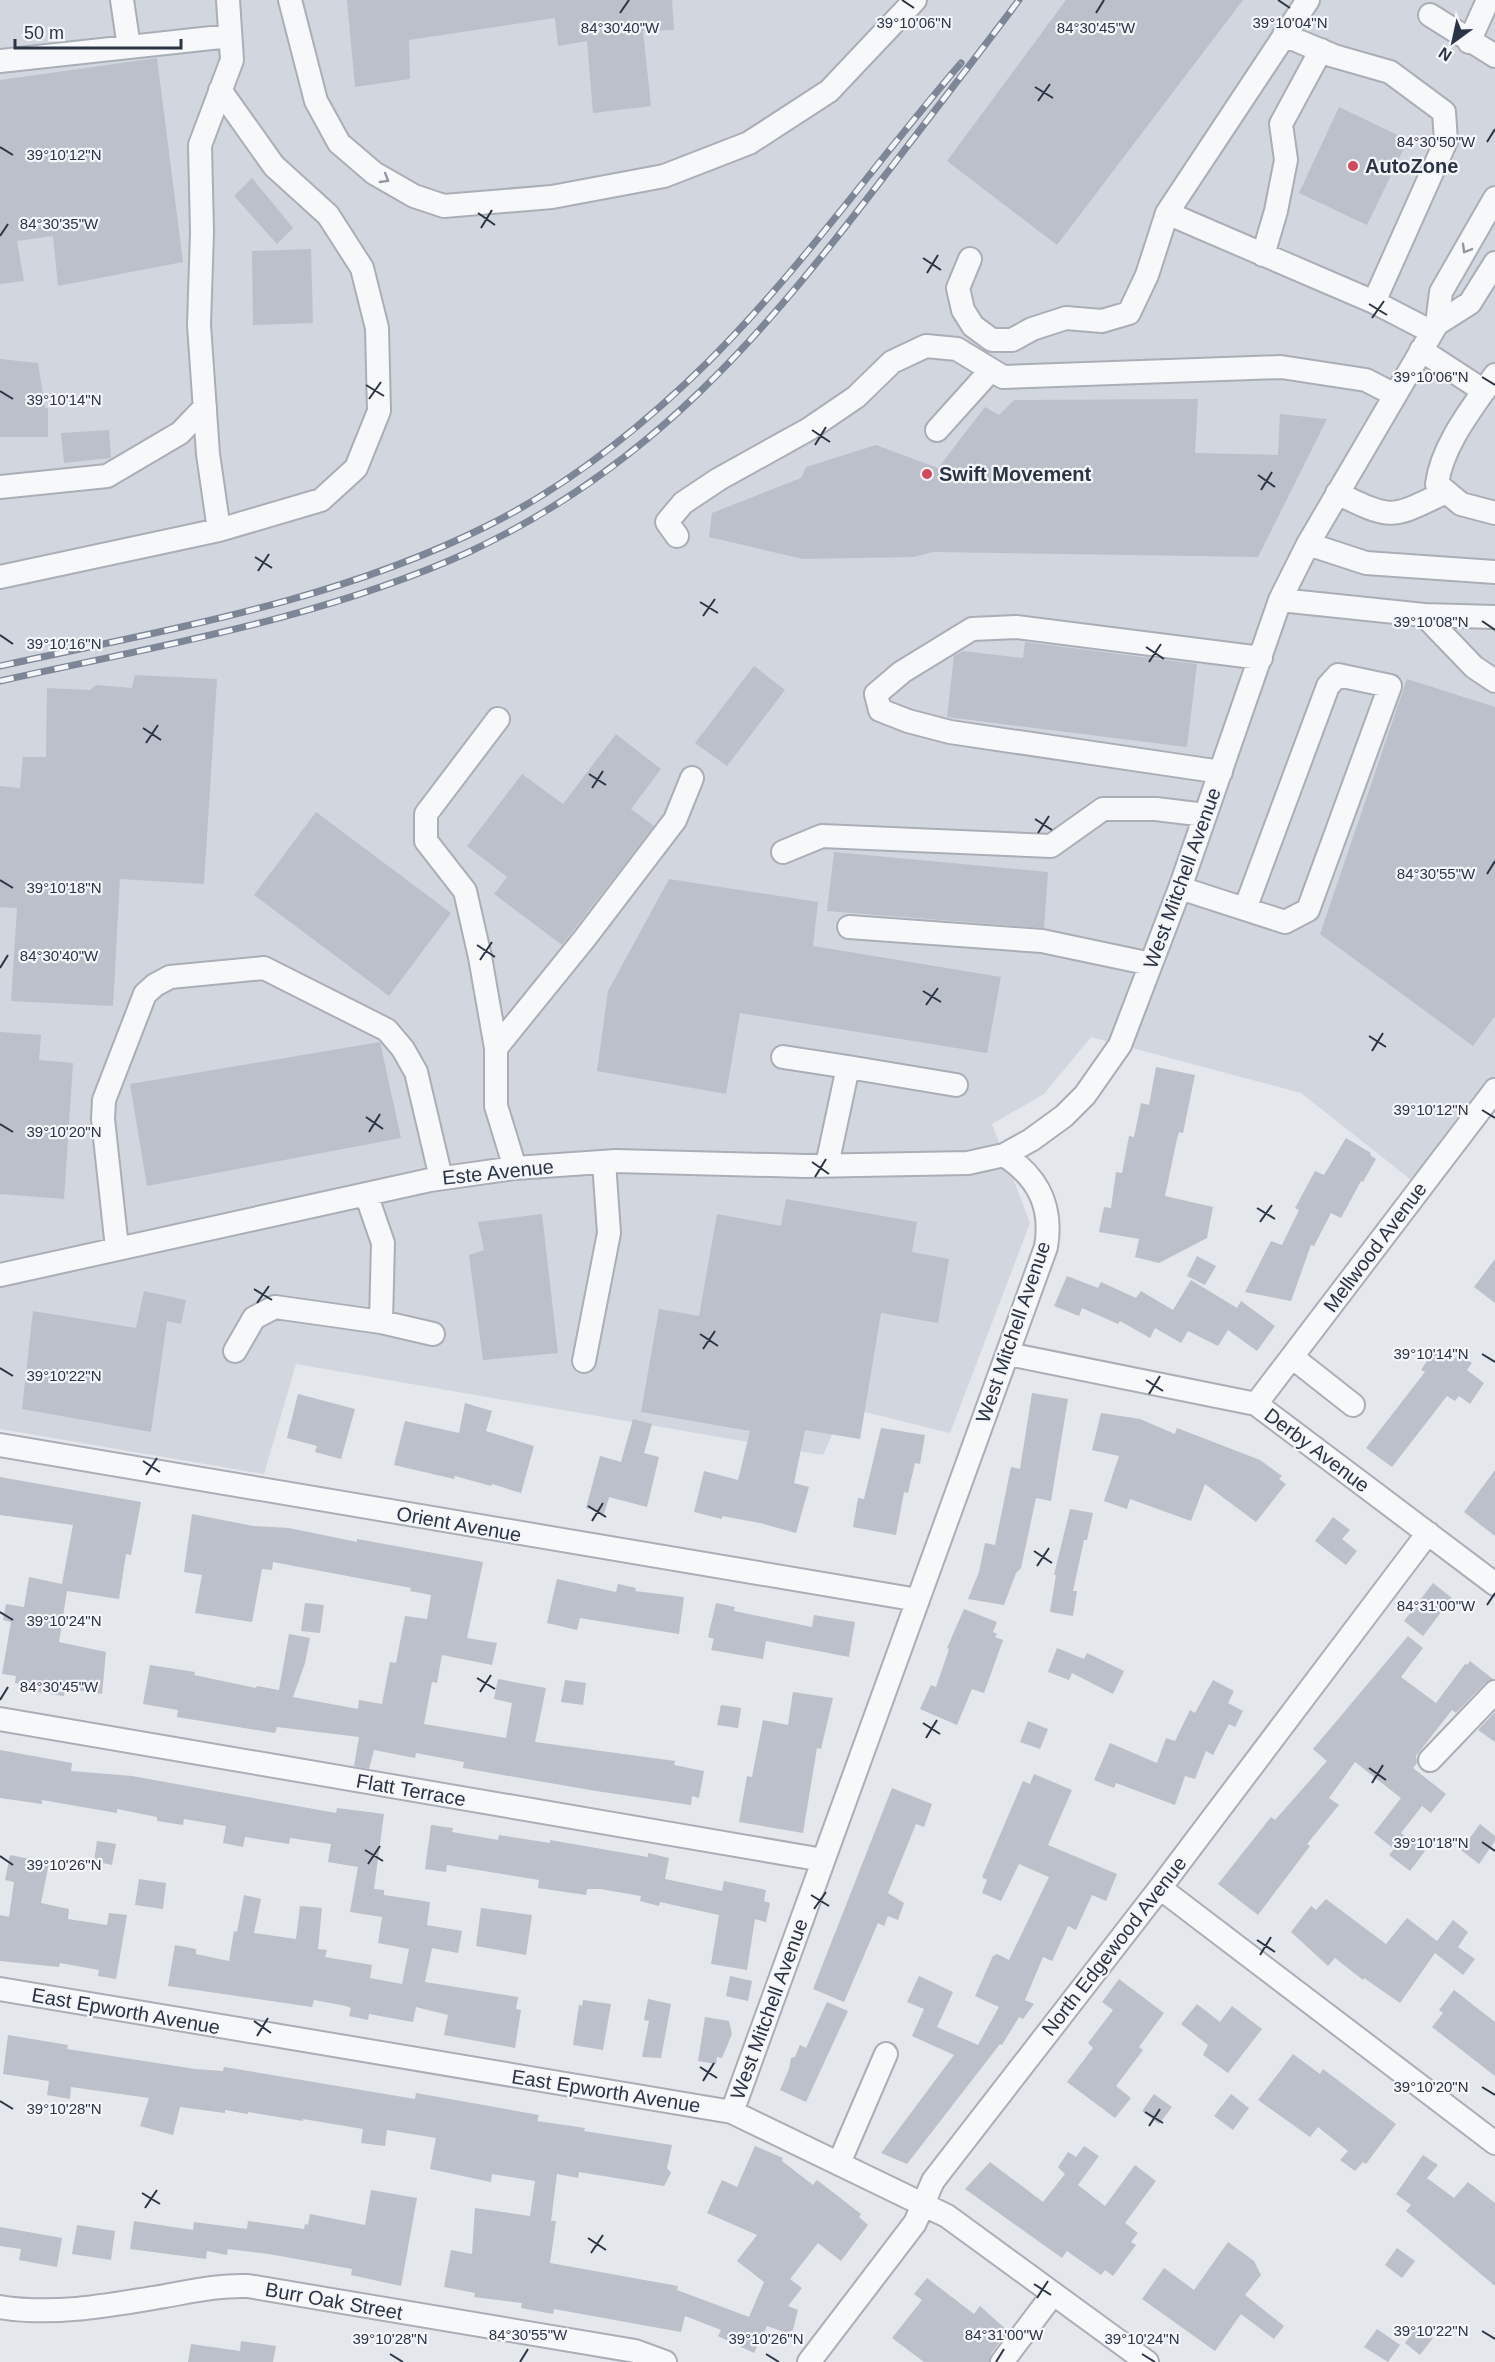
<svg xmlns="http://www.w3.org/2000/svg" width="1495" height="2362" font-family="Arial,sans-serif">
<style>
.built{fill:#d2d6de}
.building{fill:#bbc0ca}
.lines{fill:none;stroke-linecap:round;stroke-linejoin:round}
.minor-casing{stroke:#a9aeb7;stroke-width:26}
.minor{stroke:#f7f8fa;stroke-width:22}
.rail-casing{stroke:#7d8696;stroke-width:7}
.rail{stroke:#f4f6f9;stroke-width:4.5;stroke-dasharray:14;stroke-linecap:butt}
.oneway{stroke:#9196a0}
.ticks{fill:none;stroke:#2b3445;stroke-width:2}
.poi-dot{fill:#d1495b;stroke:#f4f6f9;stroke-width:2}
.labels{text-anchor:middle;dominant-baseline:central;stroke-width:4.5;stroke-linejoin:round;paint-order:stroke}
.poi-label{font-size:20px;font-weight:bold;fill:#2b3445;stroke:#f4f6f9;text-anchor:start}
.street-label{font-size:20px;fill:#2b3445;stroke:#f4f6f9}
.ticks-label{font-size:15px;text-anchor:middle;fill:#2b3445;stroke:#f4f6f9;stroke-width:4.5;stroke-linejoin:round;paint-order:stroke}
</style>
<rect width="100%" height="100%" fill="#e4e7ec"/>
<path class="built" d="M0,0H1495V1090L1457,1139L1410,1179L1301,1093L1091,1037L1044,1094L992,1124L1030,1223L950,1433L845,1407L823,1455L296,1364L264,1474L0,1429Z"/>
<path class="building" d="M347,0H672L674,30L643,31L651,106L593,113L587,41L558,46L555,18L409,40L410,79L355,87Z
M1066,0H1243L1057,245L947,161Z
M157,58L183,262L58,286L53,236L17,241L24,281L0,284V80Z
M1339,107L1408,140L1367,225L1299,193Z
M252,178L293,228L277,244L234,196Z
M311,249L313,323L253,325L252,251Z
M0,359L38,363L45,408H48V437H0Z
M1198,399L1195,453L1278,455L1280,414L1327,419L1258,557L933,552L914,557L803,559L709,537L712,513L801,478L806,467L876,445L938,468L985,407L999,415L1014,400Z
M109,430L111,458L64,463L61,433Z
M1025,642L1197,664L1187,747L947,717L954,656L963,651L1023,658Z
M754,666L785,690L727,766L695,743Z
M135,675L217,679L204,884L120,879L113,1006L11,1001L17,908L0,907V786L20,788L23,757H46L47,688L90,690L96,685L132,688Z
M1407,679L1495,707V1016L1473,1046L1320,934Z
M616,734L661,769L631,809L654,826L562,945L494,894L507,877L467,846L522,774L563,804Z
M316,812L451,913L389,996L254,895Z
M834,852L1048,872L1044,928L827,911Z
M669,879L818,902L813,946L1001,977L987,1053L740,1013L726,1094L597,1071L608,991Z
M0,1032L41,1035L39,1060L73,1063L64,1199L0,1194Z
M380,1042L401,1138L147,1186L130,1084Z
M1156,1067L1195,1075L1183,1133L1179,1132L1177,1139L1165,1196L1213,1207L1207,1238L1159,1263L1135,1257L1139,1239L1099,1232L1104,1207L1111,1208L1116,1172L1122,1173L1129,1136L1134,1137L1141,1103L1149,1105Z
M1346,1138L1371,1153L1370,1155L1376,1159L1363,1182L1361,1181L1341,1218L1331,1213L1314,1246L1311,1245L1291,1301L1245,1292L1271,1241L1282,1245L1299,1210L1295,1208L1315,1171L1324,1175Z
M786,1199L917,1222L912,1252L949,1259L938,1323L881,1313L860,1439L805,1430L794,1483L809,1487L796,1533L760,1523L722,1516V1519L694,1512L704,1471L738,1480L750,1431L641,1412L659,1309L699,1316L717,1214L781,1226Z
M542,1214L558,1353L483,1360L469,1255L484,1250L478,1222Z
M1197,1256L1216,1266L1205,1285L1187,1276Z
M1495,1259V1303L1474,1287Z
M1067,1276L1098,1288L1101,1282L1136,1298L1141,1291L1173,1310L1191,1280L1237,1308L1241,1301L1275,1326L1257,1351L1228,1330L1218,1346L1188,1331L1181,1343L1155,1328L1150,1338L1120,1321L1118,1324L1082,1308L1079,1316L1054,1306Z
M144,1291L186,1300L181,1324L167,1321L151,1432L22,1409L33,1311L136,1328Z
M1435,1349L1453,1361L1458,1354L1472,1363L1467,1370L1484,1383L1470,1404L1459,1396L1455,1401L1447,1396L1392,1467L1366,1448L1425,1372L1421,1370Z
M1032,1393L1068,1399L1051,1501L1036,1498L1021,1568L1016,1573L1004,1605L968,1599L979,1572L985,1543L995,1545L1011,1467L1020,1469Z
M298,1394L355,1409L341,1459L315,1452L317,1446L287,1438Z
M465,1403L492,1411L486,1431L534,1446L521,1493L492,1484L491,1486L455,1476L454,1479L394,1465L405,1421L459,1433Z
M1101,1413L1140,1419L1175,1434L1177,1428L1260,1460L1282,1476L1279,1479L1286,1484L1256,1522L1205,1484L1191,1521L1130,1499L1127,1509L1104,1501L1119,1456L1092,1450Z
M633,1419L652,1424L644,1453L659,1457L647,1507L609,1497L604,1514L586,1508L600,1456L621,1462Z
M881,1428L925,1435L920,1464L915,1463L908,1493L904,1492L896,1535L853,1527L858,1498L864,1499Z
M1495,1470V1536L1464,1512Z
M0,1477L141,1502L131,1555L126,1554L119,1599L67,1591L59,1642L106,1652L102,1694L65,1688L64,1696L38,1692L39,1687L15,1683L16,1676L2,1674L11,1622L3,1620L6,1604L24,1607L29,1577L62,1584L73,1525L0,1515Z
M1070,1509L1093,1513L1087,1540H1084L1073,1591H1077L1073,1616L1050,1612L1056,1575H1054Z
M192,1514L253,1526L289,1528L357,1542V1539L483,1562L467,1638L497,1643L492,1665L442,1655L437,1683L432,1682L424,1724L506,1738L512,1703L494,1699L498,1679L546,1688L535,1742L675,1761L674,1765L704,1771L699,1798L692,1796L691,1805L596,1791L463,1768L464,1762L416,1753L415,1758L374,1750L369,1769L354,1766L359,1737L277,1727L275,1733L177,1717L178,1710L143,1704L150,1665L195,1672L194,1675L256,1688L257,1686L279,1690L289,1634L310,1638L305,1663L293,1697L358,1709L359,1700L382,1704L390,1662L396,1663L405,1616L427,1619L431,1595L410,1591L411,1588L273,1562L272,1570L262,1569L252,1622L195,1613L202,1575L184,1572Z
M1333,1517L1350,1530L1342,1539L1357,1551L1346,1565L1315,1541Z
M557,1579L616,1592L618,1584L636,1588L635,1591L684,1597L679,1634L580,1618L577,1630L547,1623Z
M1433,1583L1452,1598L1423,1636L1404,1621Z
M305,1603L324,1605L320,1633L301,1631Z
M716,1603L735,1607L734,1611L812,1627L814,1615L855,1622L849,1657L766,1641L763,1659L711,1650L714,1639L708,1637Z
M964,1609L997,1622L993,1632L997,1634L995,1637L1003,1640L984,1693L972,1689L957,1725L920,1709L931,1685L936,1687L949,1649L947,1648Z
M1408,1636L1423,1648L1401,1677L1436,1703L1465,1664L1467,1665L1470,1661L1493,1679L1485,1683L1456,1713L1452,1710L1416,1756L1417,1763L1413,1768L1446,1794L1431,1813L1422,1806L1401,1833L1425,1851L1410,1871L1389,1855L1394,1849L1374,1833L1401,1798L1355,1762L1329,1798L1339,1805L1307,1844L1310,1846L1258,1915L1218,1884L1271,1817L1275,1820L1327,1761L1313,1749Z
M1057,1648L1084,1659L1087,1653L1124,1671L1113,1694L1072,1673L1069,1680L1048,1672Z
M565,1680L586,1683L583,1705L561,1702Z
M1213,1680L1234,1691L1228,1703L1243,1711L1235,1727L1229,1724L1213,1755L1206,1751L1195,1779L1185,1776L1175,1805L1116,1783L1114,1788L1094,1780L1110,1743L1157,1763L1166,1738L1175,1741L1190,1710L1195,1713Z
M793,1692L833,1698L821,1749L817,1748L803,1833L739,1822L747,1776L752,1777L763,1720L788,1725Z
M721,1705L741,1708L738,1728L717,1725Z
M1495,1712V1742L1478,1730Z
M1028,1721L1048,1729L1040,1749L1020,1742Z
M0,1750L72,1763L71,1771L132,1776L336,1813L337,1808L384,1814L374,1889L384,1890V1895L430,1902L427,1925L462,1931L458,1953L432,1948L425,1982L518,1997L516,2009L521,2010L515,2048L444,2035L448,2015L416,2007L413,2022L369,2014L368,2020L349,2016L351,2008L346,2006L314,2000L312,2007L168,1986L175,1945L196,1949V1954L229,1961L234,1931L237,1932L244,1895L261,1899L254,1933L296,1939L300,1906L322,1908L318,1949L327,1950L325,1957L372,1965L370,1978L402,1984L409,1949L378,1943L382,1917L350,1912L358,1867L328,1862L331,1844L290,1838L289,1844L245,1837L243,1847L223,1843L226,1826L184,1819L183,1825L157,1821V1817L117,1809V1813L42,1800V1804L0,1798Z
M1034,1774L1072,1790L1048,1845L1117,1874L1106,1901L1092,1895L1076,1930L1068,1926L1052,1961L1043,1957L1025,2000L1034,2004L1023,2019L1019,2017L1002,2045L1000,2044L907,2164L881,2153L954,2055L912,2036L924,2009L907,2002L919,1976L953,1992L937,2027L978,2045L999,2007L975,1996L993,1956L997,1954L1009,1960L1049,1877L1019,1864L1001,1901L982,1893L987,1880L982,1877L1023,1781L1030,1784Z
M892,1788L932,1804L924,1827L916,1824L888,1893L904,1903L898,1920L888,1916L884,1926L878,1923L844,2002L813,1989Z
M1480,1824L1495,1836V1841L1479,1864L1461,1850Z
M431,1825L453,1828L452,1832L498,1840L499,1835L550,1843V1840L619,1852L648,1857V1853L669,1858L665,1879L722,1891L724,1881L766,1890L764,1901L770,1903L766,1922L755,1919L747,1970L711,1964L719,1915L660,1902L659,1906L640,1901L641,1896L600,1889H587L586,1895L538,1888L539,1880L447,1865L446,1872L425,1869Z
M97,1841L116,1844L112,1865L94,1861Z
M10,1855L49,1863L41,1903L69,1909L68,1919L107,1925L109,1913L127,1915L116,1979L98,1976L99,1970L60,1963L59,1967L0,1961V1915L9,1917L14,1882L5,1880Z
M139,1879L166,1883L163,1909L135,1905Z
M1326,1899L1386,1944L1407,1918L1437,1941L1453,1920L1468,1932L1458,1947L1475,1959L1463,1975L1435,1953L1400,2003L1364,1978L1363,1980L1335,1958L1328,1966L1291,1932L1311,1906L1316,1910Z
M481,1908L532,1915L526,1955L476,1946Z
M730,1976L752,1981L748,2001L726,1996Z
M1119,1979L1164,2013L1139,2047L1143,2050L1116,2086L1131,2098L1115,2118L1067,2082L1093,2048L1088,2043L1113,2010L1102,2002Z
M1454,1990L1495,2022V2076L1432,2027L1443,2013L1439,2010Z
M648,1999L671,2004L661,2058L642,2057L649,2021L644,2020Z
M583,2000L611,2004L603,2050L573,2045L579,2005L582,2006Z
M827,2002L848,2011L806,2102L780,2090L789,2069L791,2058L795,2057L800,2045L806,2048Z
M1197,2004L1220,2022L1232,2006L1262,2029L1228,2073L1203,2055L1208,2045L1181,2024Z
M705,2017L729,2021L732,2034L722,2058L717,2057L716,2064L698,2061Z
M8,2035L68,2045L67,2049L195,2069L223,2071L224,2067L415,2099L416,2093L539,2115L537,2121L585,2128L584,2131L672,2145L667,2168L671,2173L664,2186L579,2172L578,2178L557,2174L551,2221H556L550,2263L678,2286L677,2290L749,2317L764,2282L737,2261L757,2235L707,2213L722,2180L737,2187L755,2146L783,2158L782,2161L813,2185L817,2180L861,2214L859,2217L868,2225L841,2261L818,2243L790,2279L802,2288L788,2306L798,2310L793,2330L787,2333L767,2326L754,2353L718,2336L721,2330L685,2316L681,2332L554,2309L553,2314L521,2308L522,2303L474,2297L475,2293L444,2287L451,2250L472,2254L475,2208L530,2216L535,2181L492,2174L491,2182L430,2169L436,2138L387,2130L385,2146L361,2143L363,2129L303,2119V2121L248,2112V2114L225,2110V2113L180,2107L173,2135L140,2126L149,2098L71,2087L70,2099L47,2095L49,2081L3,2074Z
M1293,2054L1320,2074L1323,2069L1396,2124L1366,2164L1363,2162L1355,2171L1340,2160L1348,2151L1318,2127L1310,2137L1258,2100Z
M1154,2094L1172,2107L1159,2124L1142,2111Z
M1231,2094L1249,2108L1233,2130L1214,2116Z
M1084,2146L1099,2156L1078,2185L1105,2206L1135,2165L1156,2181L1125,2223L1138,2233L1131,2242L1136,2245L1113,2276L1105,2270L1101,2275L1067,2251L1062,2258L965,2189L990,2162L1043,2202L1065,2174L1058,2167L1068,2152L1076,2157Z
M1423,2155L1438,2165L1427,2178L1454,2198L1468,2182L1495,2203V2286L1406,2211L1411,2205L1396,2194Z
M371,2190L417,2198L401,2286L351,2275L352,2269L269,2254L228,2249L227,2255L207,2251L206,2259L130,2249L134,2221L193,2230L194,2222L247,2229L248,2221L304,2229L305,2224L308,2225L310,2214L365,2225Z
M77,2225L115,2231L111,2260L72,2254Z
M0,2227L62,2238L57,2267L19,2260L21,2249L0,2246Z
M1228,2242L1254,2261L1261,2275L1245,2295L1284,2326L1274,2339L1241,2314L1215,2351L1142,2299L1164,2268L1194,2290Z
M1397,2248L1415,2261L1402,2278L1385,2265Z
M927,2278L974,2314L980,2306L1008,2331L991,2354L989,2362H924L892,2338L922,2300L914,2294Z
M1418,2326L1433,2338L1420,2355L1405,2343Z
M1377,2329L1400,2345L1388,2362L1364,2347Z
M241,2341L276,2346L273,2362H188L191,2344L240,2351Z"/>
<g class="lines">
<defs>
<path id="minor" d="M122,0L129,47
M290,0L316,101L339,143L374,173L414,196L444,206L552,197L664,176L749,143L829,91L915,0
M1430,15L1495,56
M1284,35L1334,56L1390,72L1444,112L1446,141L1374,302
M1469,42L1488,0
M0,61L230,36
M1167,213L1374,302L1432,332
M1263,255L1276,211L1286,160L1281,124L1321,50
M970,259L958,288L963,310L973,326L992,340H1012L1032,329L1066,318L1102,321L1129,313L1147,275L1167,213L1308,0
M1437,324L1470,303L1495,263
M1421,350L1484,391
M1495,375C1473,407 1442,445 1437,484L1461,504L1495,513
M937,430L991,370
M0,487L107,476L180,433L205,407
M1337,493C1394,521 1391,518 1446,492
M219,530L208,454L199,325L202,232L200,145L232,60L228,0
M677,536L667,522L683,503L719,479L809,429L856,397L892,362L926,346L957,349L1003,377L1281,367L1366,380L1395,395
M1308,544L1366,563L1495,572
M0,577L219,530L321,500L356,468L379,411L377,328L362,268L328,215L274,166L220,90
M1280,600L1424,615L1474,667L1495,681
M1424,615L1495,617
M1221,772L950,732L908,721L880,710L876,694L902,672L972,629L1016,627L1261,658
M783,852L822,836L1051,846L1103,809H1156L1205,815
M1180,888L1285,922L1308,910L1390,686L1338,675L1328,686L1245,909
M849,927L1042,941L1151,964
M496,1048L480,957L465,891L426,841V814L498,719
M783,1057L848,1067
M827,1165L848,1067L956,1085
M515,1168L496,1106V1048L585,938L675,820L692,778
M366,1194L383,1243L381,1322
M117,1248L103,1119L104,1100L145,994L155,985L170,977L264,968L387,1030L403,1049L416,1072L441,1178
M0,1275L430,1180L515,1168L616,1161L805,1166L968,1163L1004,1155L1031,1140L1064,1116L1085,1095L1120,1045L1180,888L1280,600L1308,544L1437,324L1441,292L1495,198
M235,1351L254,1318L275,1307L381,1322L433,1334
M1008,1354L1256,1404L1495,1584
M1292,1357L1353,1405
M584,1361L609,1233L604,1162
M1256,1404L1495,1090
M0,1445L918,1600
M0,1719L823,1860
M1430,1760L1495,1692
M1160,1888L1495,2143
M0,1989L732,2112L947,2216L1147,2362
M732,2112L1046,1247C1053,1206 1038,1177 1004,1155
M839,2163L886,2054
M0,2307C55,2316 111,2305 165,2296C193,2291 220,2285 248,2286L635,2351L665,2362
M809,2362L915,2223L933,2181L1160,1888L1428,1533
M1002,2362L1053,2294"/>
</defs>
<use href="#minor" class="minor-casing"/>
<use href="#minor" class="minor"/>
<defs>
<path id="rail" d="M0,666C164,630 335,602 487,526C570,485 643,426 709,361C801,269 876,162 961,63
M0,681C157,646 321,619 469,552C653,466 763,335 883,178C928,119 974,60 1019,0"/>
</defs>
<use href="#rail" class="rail-casing"/>
<use href="#rail" class="rail"/>
</g>
<defs><path id="oneway-chevron" d="M-2-3.5L2.5 0L-2 3.5" fill="none" stroke-width="1.6" stroke-linecap="round" stroke-linejoin="round" transform="scale(1.5)"/></defs>
<g class="oneway">
<use href="#oneway-chevron" transform="translate(385 179) rotate(31)"/>
<use href="#oneway-chevron" transform="translate(1466 249) rotate(120)"/>
</g>
<path class="ticks" d="M902,0L914,8M1278,0L1290,8M620,13L629,0M1096,13L1104,0M1035,87L1053,98M1038,101L1050,84M1487,142L1495,129M0,147L13,155M478,213L495,225M481,228L492,210M0,236L8,224M923,258L941,270M927,273L938,255M1369,304L1387,315M1372,318L1384,301M1482,377L1495,385M366,385L384,396M0,391L13,399M369,399L381,382M812,430L830,442M815,445L826,427M1258,475L1275,487M1261,490L1272,472M255,557L272,568M258,571L269,554M700,602L718,613M703,616L715,599M1482,621L1495,630M0,635L13,644M1146,647L1164,659M1149,662L1161,644M143,728L161,740M146,743L158,725M589,774L606,785M592,788L603,771M1035,819L1052,830M1038,833L1049,816M1487,874L1495,861M0,880L13,888M477,945L495,957M480,960L492,942M0,968L8,955M923,991L941,1002M926,1005L938,988M1369,1036L1386,1047M1372,1051L1383,1033M1482,1110L1495,1118M366,1117L383,1129M0,1124L13,1132M369,1132L380,1114M812,1162L829,1174M815,1177L826,1159M1257,1208L1275,1219M1260,1222L1272,1205M254,1289L272,1300M257,1303L269,1286M700,1334L718,1346M703,1349L715,1331M1482,1354L1495,1362M0,1368L13,1376M1146,1380L1163,1391M1149,1394L1160,1376M143,1461L160,1472M146,1475L157,1458M588,1506L606,1517M592,1521L603,1503M1034,1551L1052,1563M1037,1566L1049,1548M1487,1605L1495,1593M0,1612L13,1620M477,1678L495,1689M480,1692L491,1675M0,1700L8,1687M923,1723L940,1734M926,1738L937,1720M1369,1768L1386,1780M1372,1783L1383,1765M1482,1842L1495,1851M365,1850L383,1861M0,1856L13,1865M368,1864L380,1846M811,1895L829,1906M814,1909L826,1892M1257,1940L1275,1952M1260,1955L1271,1937M254,2021L271,2033M257,2036L268,2018M700,2067L717,2078M703,2081L714,2063M1482,2087L1495,2095M0,2101L13,2109M1145,2112L1163,2123M1149,2126L1160,2109M142,2193L160,2204M145,2208L157,2190M588,2238L606,2250M591,2253L603,2235M1034,2284L1051,2295M1037,2298L1048,2281M1482,2331L1495,2339M390,2354L403,2362M766,2354L779,2362M1142,2354L1155,2362M520,2362L528,2349M996,2362L1004,2349"/>
<g class="poi-dot">
<circle cx="1353" cy="166" r="6"/>
<circle cx="927" cy="474" r="6"/>
</g>
<g class="labels">
<g class="poi-label">
<text x="1365" y="166">AutoZone</text>
<text x="939" y="474">Swift Movement</text>
</g>
<g class="street-label">
<text transform="translate(1182 878) rotate(-70)">West Mitchell Avenue</text>
<text transform="translate(498 1172) rotate(-6)">Este Avenue</text>
<text transform="translate(1375 1247) rotate(-53)">Mellwood Avenue</text>
<text transform="translate(1013 1332) rotate(-71)">West Mitchell Avenue</text>
<text transform="translate(1317 1450) rotate(37)">Derby Avenue</text>
<text transform="translate(459 1524) rotate(10)">Orient Avenue</text>
<text transform="translate(411 1790) rotate(10)">Flatt Terrace</text>
<text transform="translate(1114 1946) rotate(-52)">North Edgewood Avenue</text>
<text transform="translate(769 2009) rotate(-70)">West Mitchell Avenue</text>
<text transform="translate(126 2011) rotate(10)">East Epworth Avenue</text>
<text transform="translate(606 2091) rotate(9)">East Epworth Avenue</text>
<text transform="translate(334 2301) rotate(10)">Burr Oak Street</text>
</g>
</g>
<g class="ticks-label">
<text x="914" y="28">39°10'06"N</text>
<text x="1290" y="28">39°10'04"N</text>
<text x="1096" y="33">84°30'45"W</text>
<text x="620" y="33">84°30'40"W</text>
<text x="1436" y="147">84°30'50"W</text>
<text x="64" y="160">39°10'12"N</text>
<text x="59" y="229">84°30'35"W</text>
<text x="1431" y="382">39°10'06"N</text>
<text x="64" y="405">39°10'14"N</text>
<text x="1431" y="627">39°10'08"N</text>
<text x="64" y="649">39°10'16"N</text>
<text x="1436" y="879">84°30'55"W</text>
<text x="64" y="893">39°10'18"N</text>
<text x="59" y="961">84°30'40"W</text>
<text x="1431" y="1115">39°10'12"N</text>
<text x="64" y="1137">39°10'20"N</text>
<text x="1431" y="1359">39°10'14"N</text>
<text x="64" y="1381">39°10'22"N</text>
<text x="1436" y="1611">84°31'00"W</text>
<text x="64" y="1626">39°10'24"N</text>
<text x="59" y="1692">84°30'45"W</text>
<text x="1431" y="1848">39°10'18"N</text>
<text x="64" y="1870">39°10'26"N</text>
<text x="1431" y="2092">39°10'20"N</text>
<text x="64" y="2114">39°10'28"N</text>
<text x="1431" y="2336">39°10'22"N</text>
<text x="528" y="2340">84°30'55"W</text>
<text x="1004" y="2340">84°31'00"W</text>
<text x="390" y="2344">39°10'28"N</text>
<text x="766" y="2344">39°10'26"N</text>
<text x="1142" y="2344">39°10'24"N</text>
</g>
<g transform="translate(1453 42) rotate(213)" stroke="#f4f6f9" stroke-width="4.5" paint-order="stroke">
<path d="M0-4.5L10 22L0 15L-10 22Z" fill="#2b3445"/>
<text y="-9" font-size="16" font-weight="bold" text-anchor="middle" fill="#2b3445">N</text>
</g>
<path d="M15 39v9h166v-9" fill="none" stroke="#2b3445" stroke-width="3"/>
<text x="24" y="39" font-size="18" fill="#2b3445" stroke="#f4f6f9" stroke-width="4.5" paint-order="stroke">50 m</text>
</svg>
